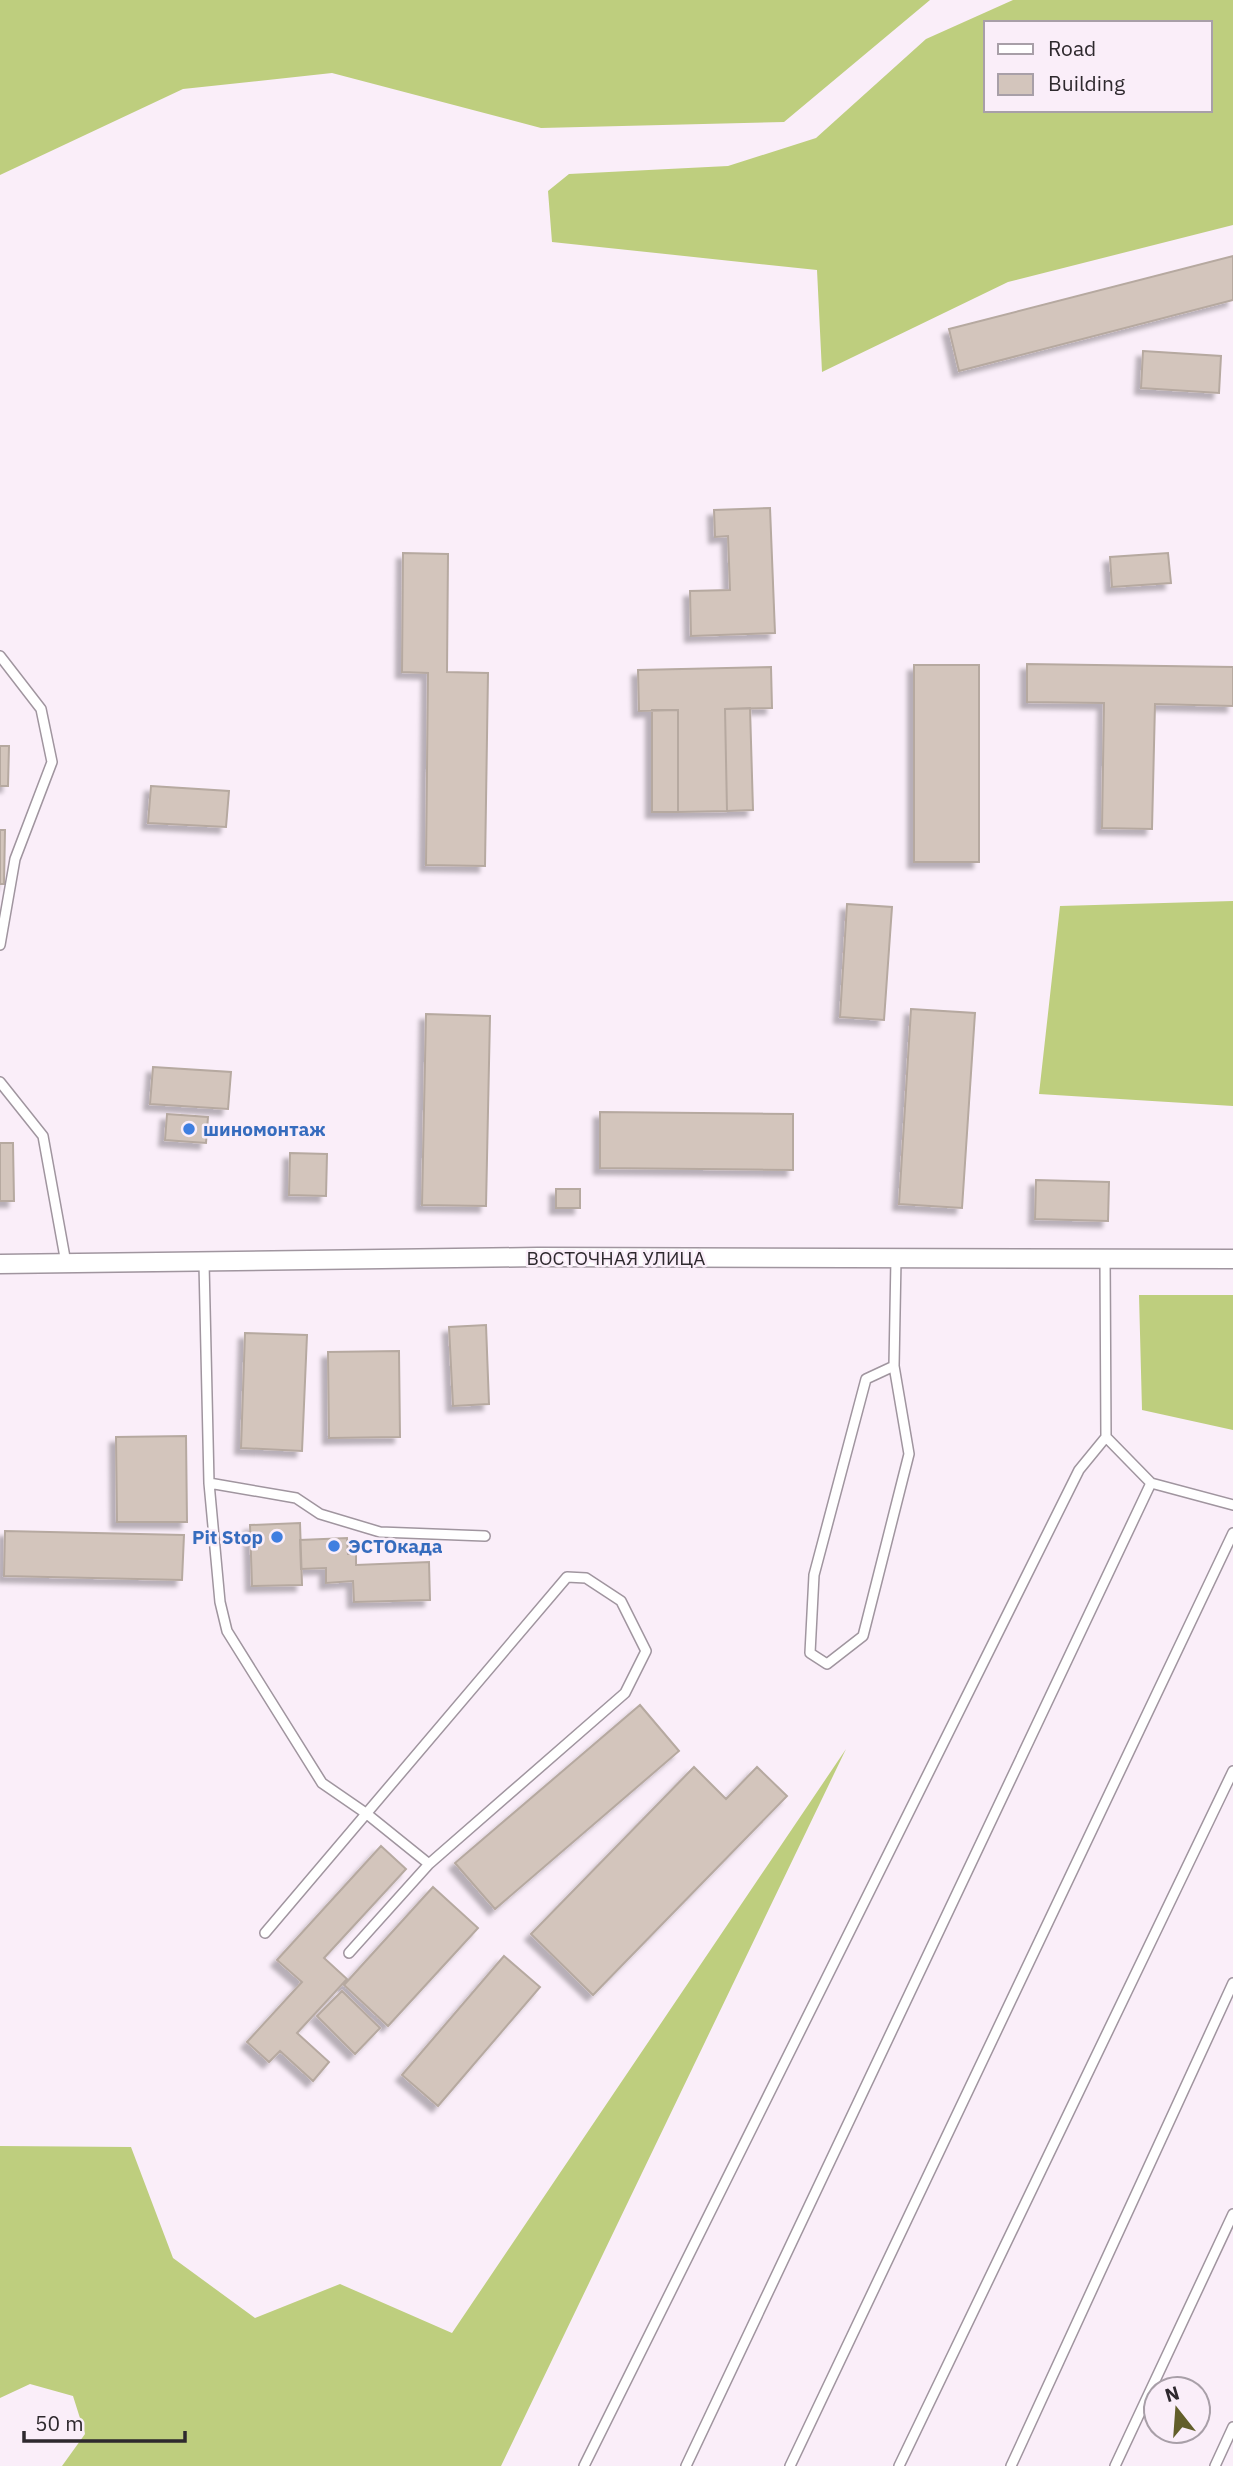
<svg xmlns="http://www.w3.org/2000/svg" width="1233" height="2466" font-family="'IBM Plex Sans',sans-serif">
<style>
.forest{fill:#bece7e;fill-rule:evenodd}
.building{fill:#d3c5bc;stroke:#b6a9a0;stroke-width:2;filter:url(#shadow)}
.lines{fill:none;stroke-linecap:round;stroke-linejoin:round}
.lane-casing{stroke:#a0959f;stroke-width:12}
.street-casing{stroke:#a0959f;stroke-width:21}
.lane{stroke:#fff;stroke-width:9}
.street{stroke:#fff;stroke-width:18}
.shop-dot{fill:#3f7fe0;stroke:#faeef9;stroke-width:2.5}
.labels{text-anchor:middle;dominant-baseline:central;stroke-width:5;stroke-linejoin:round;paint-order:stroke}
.shop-label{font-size:19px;font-weight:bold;fill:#366cbe;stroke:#faeef9;text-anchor:start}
.street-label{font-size:19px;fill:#2e292e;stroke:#faeef9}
</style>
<defs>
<filter id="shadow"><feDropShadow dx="-6" dy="6" stdDeviation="2" flood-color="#0004"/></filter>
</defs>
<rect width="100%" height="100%" fill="#faeef9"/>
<path class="forest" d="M0,0H930L784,122L541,128L332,73L183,89L0,175Z
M1013,0H1233V225L1008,282L822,372L817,270L552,242L548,191L569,174L728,166L816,138L926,39ZM986,23H1210V110H986Z
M1233,901V1106L1039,1094L1060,906Z
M1139,1295H1233V1430L1142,1410Z
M846,1749L501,2466H62L85,2434L73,2396L30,2384L0,2398V2146L131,2147L173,2258L255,2318L340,2284L452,2333Z"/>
<path class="building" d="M1233,256V300L959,371L949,329Z
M1143,351L1221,356L1219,393L1141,388Z
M770,508L775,633L691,636L690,591L730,590L728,536L715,537L714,510Z
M403,553L448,554L447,672L488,673L485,866L426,865L428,673L402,672Z
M1168,553L1171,583L1112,587L1110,557Z
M1027,664L1233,667V706L1155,704L1152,829L1102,828L1104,703L1027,702Z
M914,665H979V862H914Z
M771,667L772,708L725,709L727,811L678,812V710L639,711L638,670Z
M750,708L753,810L727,811L725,709Z
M652,710H678V812H652Z
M0,746H9L8,786H0Z
M151,786L229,791L226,827L148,823Z
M0,830H5L4,884H0Z
M847,904L892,907L884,1020L840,1017Z
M911,1009L975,1013L962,1208L899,1204Z
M426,1014L490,1016L486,1206L422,1205Z
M153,1067L231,1072L228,1109L150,1104Z
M600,1112L793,1114V1170L600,1168Z
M167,1114L208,1117L206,1143L165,1140Z
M0,1143H13L14,1201H0Z
M290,1153L327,1154L326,1196L289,1195Z
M1036,1180L1109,1182L1108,1221L1035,1219Z
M556,1189H580V1208H556Z
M486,1325L489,1404L453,1406L449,1327Z
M245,1333L307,1335L302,1451L241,1448Z
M399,1351L400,1437L329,1438L328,1352Z
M186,1436L187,1522H117L116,1437Z
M300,1523L302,1585L252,1586L250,1525Z
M5,1531L184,1535L182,1580L4,1576Z
M347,1538L348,1554H356V1565L429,1562L430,1600L354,1602L353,1581L326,1583V1568L301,1569L300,1540Z
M640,1705L679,1751L495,1909L455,1863Z
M694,1767L726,1799L757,1767L787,1796L593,1995L531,1934Z
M381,1846L406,1869L324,1958L347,1979L297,2033L329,2062L313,2081L280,2051L269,2062L247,2042L302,1982L277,1960Z
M433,1887L478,1928L388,2026L344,1985Z
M504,1956L540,1987L438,2106L402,2075Z
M342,1991L380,2028L355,2054L317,2016Z"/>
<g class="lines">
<defs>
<path id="lane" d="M0,656L41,709L52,762L15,859L0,945
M0,1082L43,1136L66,1263
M204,1263L209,1483L220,1602L227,1631L322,1783L367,1814L429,1864L625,1693L646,1651L621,1601L586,1578L567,1577L265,1933
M894,1366L866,1379L814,1575L810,1653L827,1664L863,1636L909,1454L894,1366L896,1259
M1106,1437L1151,1483L1233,1505
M209,1483L296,1498L320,1514L380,1532L485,1536
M349,1953L429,1864
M584,2466L1079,1470L1106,1437L1105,1257
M686,2466L1151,1483
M790,2466L1233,1533
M899,2466L1233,1771
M1011,2466L1233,1983
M1115,2466L1233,2214
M1215,2466L1233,2427"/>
<path id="street" d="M0,1264L538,1257L1233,1259"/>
</defs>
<use href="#lane" class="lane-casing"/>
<use href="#street" class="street-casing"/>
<use href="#lane" class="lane"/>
<use href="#street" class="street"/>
</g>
<g class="shop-dot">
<circle cx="189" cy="1129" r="7"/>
<circle cx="277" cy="1537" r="7"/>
<circle cx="334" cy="1546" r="7"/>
</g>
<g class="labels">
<g class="shop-label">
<text x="203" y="1129">шиномонтаж</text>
<text x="263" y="1537" text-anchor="end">Pit Stop</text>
<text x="348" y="1546">ЭСТОкада</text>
</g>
<g class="street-label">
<text x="616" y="1258">ВОСТОЧНАЯ УЛИЦА</text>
</g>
</g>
<rect x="984" y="21" width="228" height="91" fill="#faeef9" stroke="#a89fa8" stroke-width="2"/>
<rect x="998" y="44" width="35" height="10" fill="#ffffff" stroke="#a89fa8" stroke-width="2"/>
<text x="1048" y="56" font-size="21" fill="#2e292e">Road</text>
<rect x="998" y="74" width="35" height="21" fill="#d3c5bc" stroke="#a89fa8" stroke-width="2"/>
<text x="1048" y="91" font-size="21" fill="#2e292e">Building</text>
<g transform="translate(1177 2410) rotate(343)"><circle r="33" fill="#faeef9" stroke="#a89fa8" stroke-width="2"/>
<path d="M0-5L12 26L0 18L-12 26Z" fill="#625e2a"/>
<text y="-10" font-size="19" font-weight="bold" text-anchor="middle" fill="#2e292e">N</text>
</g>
<path d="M24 2431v10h161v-10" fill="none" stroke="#2e292e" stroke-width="3.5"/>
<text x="35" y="2431" font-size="21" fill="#2e292e" stroke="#faeef9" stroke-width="5" paint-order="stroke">50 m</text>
</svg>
